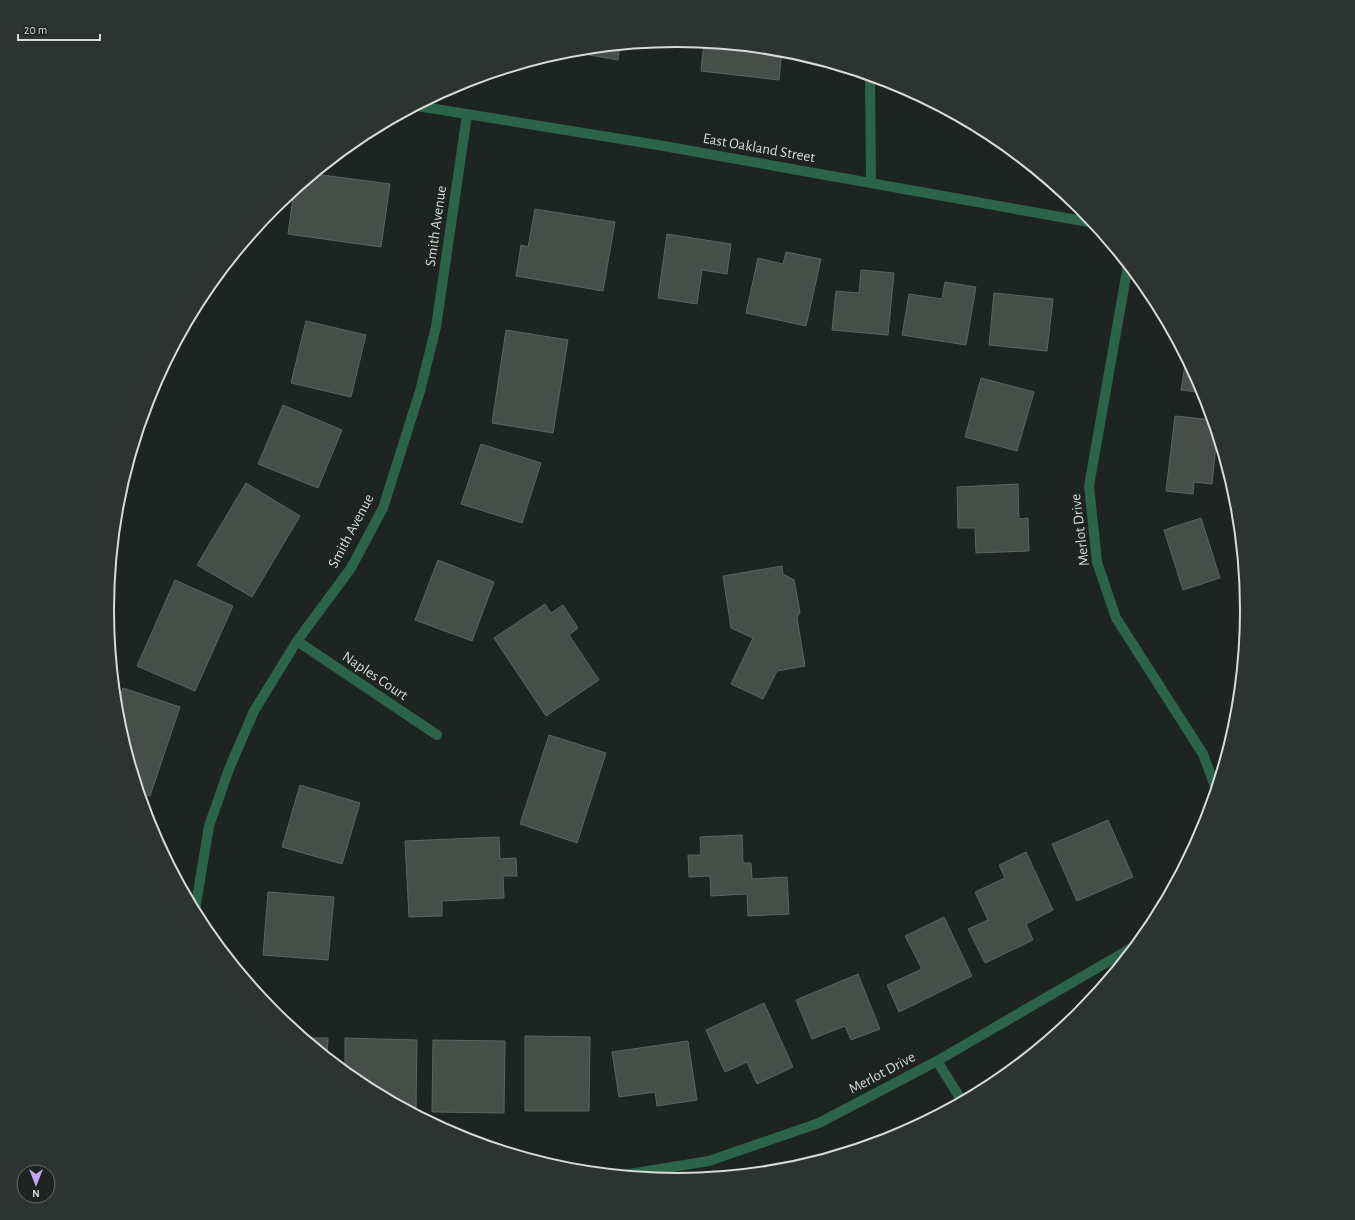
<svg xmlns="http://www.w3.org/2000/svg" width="1355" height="1220" font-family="'Alegreya Sans',sans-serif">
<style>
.building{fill:#474e4a;stroke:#5c6460}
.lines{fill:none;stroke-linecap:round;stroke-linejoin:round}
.minor{stroke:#2c634b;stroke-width:10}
.labels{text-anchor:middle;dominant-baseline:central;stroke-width:3.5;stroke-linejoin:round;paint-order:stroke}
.street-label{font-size:15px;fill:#d6dad8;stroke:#1e2421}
.rim{fill:none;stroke:#d6dad8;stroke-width:2}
</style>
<rect width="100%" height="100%" fill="#1e2421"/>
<path class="building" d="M704,43L782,50L779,80L701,71Z
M620,46L618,60L567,51Z
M315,174L390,184L381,247L288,234L294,191Z
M535,209L615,222L603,291L516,276L521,245L528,247Z
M667,234L731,244L727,274L702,270L697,304L658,298Z
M786,252L821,259L806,326L746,313L758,258L783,264Z
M861,270L894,273L888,335L832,330L836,291L859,293Z
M945,282L976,287L966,345L902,335L909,294L942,299Z
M994,293L1053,299L1047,351L989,345Z
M306,321L366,335L351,397L291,383Z
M506,330L568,340L553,433L492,423Z
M1186,359L1204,392V393L1181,390Z
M981,378L1034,392L1017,451L965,437Z
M283,405L342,430L318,488L258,464Z
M1175,416L1213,420L1217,435L1212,484L1194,482L1193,494L1166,491Z
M481,444L541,463L522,523L461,504Z
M246,483L300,516L252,597L197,565Z
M1018,484L1019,519L1028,518L1029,551L976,553L975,528H958L957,487Z
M1201,518L1220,578L1183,590L1164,530Z
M438,560L494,582L472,641L415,620Z
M782,566L783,574L794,580L800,612L797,618L805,666L777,671L763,699L731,684L753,638L731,628L723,576Z
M175,580L233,606L195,691L137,666Z
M545,604L551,613L563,605L578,628L569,635L599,680L546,716L494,638Z
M123,688L180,707L150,796L140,793L118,721L117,705Z
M549,735L606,753L577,843L520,824Z
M300,785L360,803L342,864L282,847Z
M1108,820L1133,877L1077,901L1052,844Z
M742,835L743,863H751L752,879L787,877L789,914L748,916L747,894L711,896L710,876L689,877L688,855H701L700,837Z
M499,837L500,859L516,858L517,876H503L504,898L442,901V916L409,917L405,841Z
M1026,852L1053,910L1026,924L1033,940L985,963L968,929L988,920L975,892L1005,878L999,865Z
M268,892L334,897L328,960L263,955Z
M944,917L972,976L899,1012L887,985L922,969L905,936Z
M858,974L880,1029L851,1040L845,1026L812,1039L796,1000Z
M764,1003L793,1067L757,1084L747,1062L725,1072L706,1030Z
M525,1036L590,1037L589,1111H525Z
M305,1038H328L327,1057Z
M345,1038L417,1040L416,1109H408L361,1084L345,1071Z
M433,1040L505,1041L504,1113L432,1112Z
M688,1041L697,1100L657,1106L655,1092L619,1097L612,1052Z"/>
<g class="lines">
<path class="minor" d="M870,76L871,182
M417,106L658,145L1094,223
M1128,265L1089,486L1097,562L1116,618L1203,754L1216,789
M297,641L437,735
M195,910L209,826L229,769L254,711L297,641L351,568L383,508L420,391L436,327L467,115
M937,1061L962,1101
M623,1175L709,1161L819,1123L937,1061L1135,946"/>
</g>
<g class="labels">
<g class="street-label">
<text transform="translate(759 148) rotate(10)">East Oakland Street</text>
<text transform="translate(436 226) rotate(-82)">Smith Avenue</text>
<text transform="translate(1080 530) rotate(-97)">Merlot Drive</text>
<text transform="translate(351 531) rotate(-62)">Smith Avenue</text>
<text transform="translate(375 676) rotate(34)">Naples Court</text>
<text transform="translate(882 1073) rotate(-28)">Merlot Drive</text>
</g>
</g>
<path d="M0 0H1355V1220H0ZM114 610a563 563 0 1 1 1126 0a563 563 0 1 1-1126 0Z" fill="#2d3330" fill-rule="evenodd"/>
<path class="rim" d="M114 610a563 563 0 1 1 1126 0a563 563 0 1 1-1126 0Z"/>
<g transform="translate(36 1184) rotate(180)"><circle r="19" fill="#1e2421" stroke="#686d6a"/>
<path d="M0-3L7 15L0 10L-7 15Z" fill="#c5a7f1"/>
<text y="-6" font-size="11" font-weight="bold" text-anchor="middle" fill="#d6dad8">N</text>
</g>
<path d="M18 34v6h82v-6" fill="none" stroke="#d6dad8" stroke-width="2"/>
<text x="24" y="34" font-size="12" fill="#d6dad8" stroke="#1e2421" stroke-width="3" paint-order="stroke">20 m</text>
</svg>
